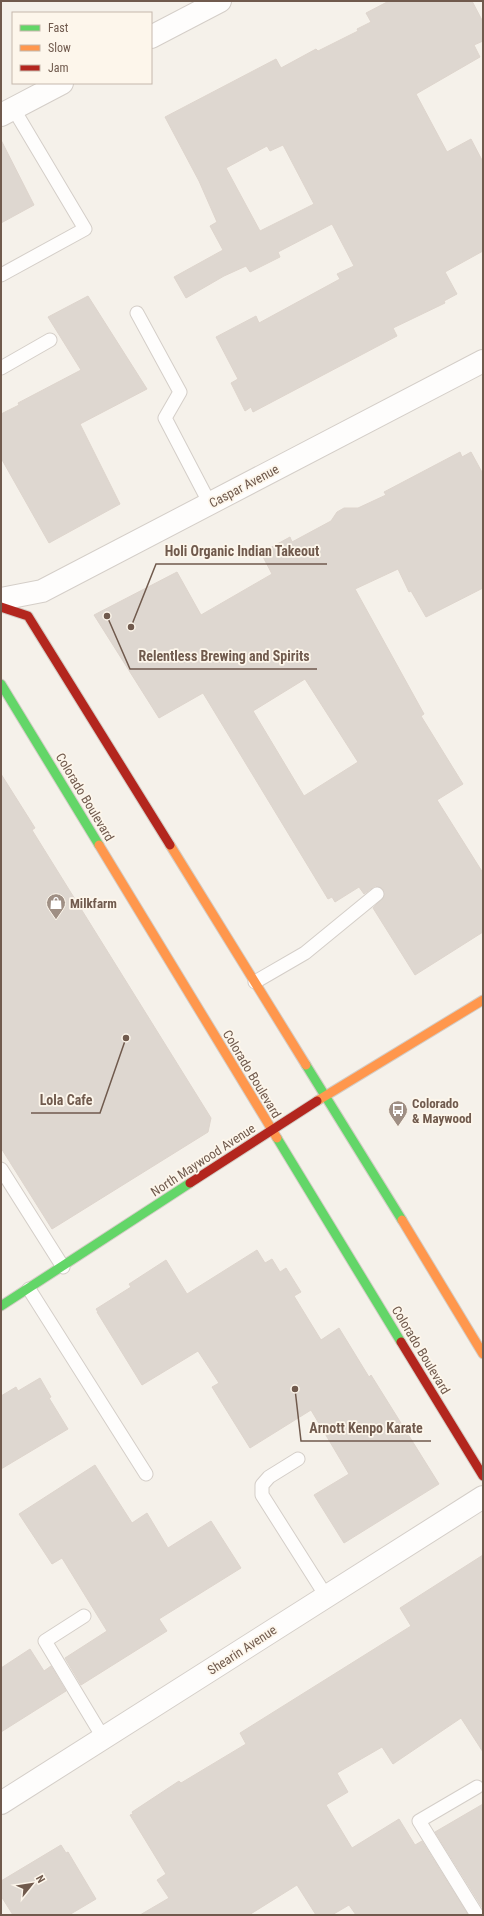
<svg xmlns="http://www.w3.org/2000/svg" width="484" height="1916" font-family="'Roboto Condensed',sans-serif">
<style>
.building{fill:#ded7d0;stroke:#ded5cd;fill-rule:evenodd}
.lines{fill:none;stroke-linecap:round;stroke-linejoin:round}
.lane-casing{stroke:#d4cec8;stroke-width:15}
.street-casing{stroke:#d4cec8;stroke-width:24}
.fast-casing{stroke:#d4cdc6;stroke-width:11}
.slow-casing{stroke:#d4cdc6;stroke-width:11}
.jam-casing{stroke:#d4cdc6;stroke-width:11}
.lane{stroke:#fefdfc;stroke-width:13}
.street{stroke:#fefdfc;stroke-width:22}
.fast{stroke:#63d668;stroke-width:9}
.slow{stroke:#ff974d;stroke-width:9}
.jam{stroke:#b3261e;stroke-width:9}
.labels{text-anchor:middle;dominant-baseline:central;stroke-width:3.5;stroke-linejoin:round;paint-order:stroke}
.street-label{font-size:13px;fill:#705a4d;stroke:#fdf6eb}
.poi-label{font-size:13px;font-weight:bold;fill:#705a4d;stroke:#fdf6eb;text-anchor:start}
.leader{fill:none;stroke:#705a4d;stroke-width:1.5}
.callout-dot{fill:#705a4d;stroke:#fdf6eb;stroke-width:1.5}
.callout-label{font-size:14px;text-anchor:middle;font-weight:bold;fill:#705a4d;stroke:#fdf6eb;stroke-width:3.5;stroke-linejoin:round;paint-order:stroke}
</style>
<rect width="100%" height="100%" fill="#f5f1ea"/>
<path class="building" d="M389,1H472L483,22V41L474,45L480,57L416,94L447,152L471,139L483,162V251L445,272L457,294L444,301L445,303L393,328L397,336L253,412L251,407L245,411L231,383L238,379L216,337L256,316L259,323L340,279L337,274L354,266L332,224L278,252L280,257L250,272L246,266L224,276L186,298L174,277L223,250L210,226L217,222L199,181L165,117L276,59L281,68L316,49L318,51L358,31L357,29L371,22L366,13ZM283,145L314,204L260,231L226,168L267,146L270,151Z
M1,140L34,205L1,223Z
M88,296L147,389L80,424L120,504L49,543L1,458V414L19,405L18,403L81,370L48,317Z
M460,452L462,457L471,452L483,474V588L426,617L411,591L409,592L398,569L355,589L424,714L421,716L463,784L437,800L483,873V932L415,975L373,908L384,897L383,889L375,886L364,894L359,887L335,902L332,897L328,899L203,693L159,718L94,615L177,572L201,615L272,574L261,553L290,537L292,542L331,521L337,512L344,508H358L386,495L384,492ZM305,679L358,762L304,796L253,711Z
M1,774L35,828L32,830L211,1118L208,1132L52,1229L1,1148Z
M257,1250L265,1263L272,1259L280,1272L286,1268L301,1292L294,1296L321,1340L339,1328L369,1377L371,1375L439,1484L344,1543L314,1495L349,1474L311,1410L250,1448L212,1387L219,1383L198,1351L142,1385L97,1312H98L96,1309L131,1287L129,1284L166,1260L187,1294Z
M40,1378L51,1397L49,1398L68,1429L1,1469V1396L16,1387L18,1391Z
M95,1465L132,1523L147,1513L168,1548L211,1521L241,1568L159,1619L167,1631L81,1685L65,1658L107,1631L62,1558L52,1564L19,1514Z
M483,1555V1752L461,1718L393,1764L382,1747L337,1773L348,1792L326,1805L352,1848L399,1819L415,1845L422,1841L468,1915H356L349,1905L332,1915H316L297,1885L249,1915H140L169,1898L157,1880L166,1874L130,1815L133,1814L132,1812L179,1781L181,1783L246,1744L240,1733L411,1626L400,1608Z
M30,1649L44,1671L51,1666L66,1691L1,1732V1668Z
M483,1804V1909L435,1832Z
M61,1845L66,1853L68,1852L96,1899L69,1915H13L1,1896V1881Z"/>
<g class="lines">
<defs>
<path id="lane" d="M1,275L85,229L13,108
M137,313L180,392L165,418L210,504
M1,368L50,340
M255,982L305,953L377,894
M1,1169L63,1267
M29,1289L146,1474
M298,1459L269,1477L262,1485V1495L326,1596
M84,1616L45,1641L104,1739
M477,1915L419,1821L477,1787"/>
<path id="street" d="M151,37L220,1
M1,115L62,83
M1,599L42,591L483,361
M1,1803L483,1497"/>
<path id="fast" d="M1,684L99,845
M306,1065L402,1220
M277,1138L401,1342
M1,1306L190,1183"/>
<path id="slow" d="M99,845L277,1138
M170,845L306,1065
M317,1101L483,1000
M402,1220L483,1354"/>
<path id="jam" d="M1,607L28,616L170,845
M190,1183L317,1101
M401,1342L483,1476"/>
</defs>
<use href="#lane" class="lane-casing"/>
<use href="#street" class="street-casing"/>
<use href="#fast" class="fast-casing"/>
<use href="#slow" class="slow-casing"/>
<use href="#jam" class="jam-casing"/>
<use href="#lane" class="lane"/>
<use href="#street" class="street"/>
<use href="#fast" class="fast"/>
<use href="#slow" class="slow"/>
<use href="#jam" class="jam"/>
</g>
<defs>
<symbol id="shop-pin" viewBox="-11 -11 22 30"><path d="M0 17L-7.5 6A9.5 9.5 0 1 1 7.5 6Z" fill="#9f8f84" stroke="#fdf6eb"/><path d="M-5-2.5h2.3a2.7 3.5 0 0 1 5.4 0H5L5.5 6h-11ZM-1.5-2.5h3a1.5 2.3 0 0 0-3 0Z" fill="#fff"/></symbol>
<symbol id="bus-pin" viewBox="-11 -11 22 30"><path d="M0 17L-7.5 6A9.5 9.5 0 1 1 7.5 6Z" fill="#9f8f84" stroke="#fdf6eb"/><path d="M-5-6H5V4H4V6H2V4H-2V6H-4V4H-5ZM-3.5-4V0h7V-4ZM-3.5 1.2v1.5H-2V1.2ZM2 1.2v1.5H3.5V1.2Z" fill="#fff"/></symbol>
</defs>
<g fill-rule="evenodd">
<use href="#shop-pin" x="45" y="892" width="22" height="30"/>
<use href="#bus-pin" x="387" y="1099" width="22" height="30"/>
</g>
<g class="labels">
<g class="street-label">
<text transform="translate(244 486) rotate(-28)">Caspar Avenue</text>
<text transform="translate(85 797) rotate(59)">Colorado Boulevard</text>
<text transform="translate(252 1074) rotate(59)">Colorado Boulevard</text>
<text transform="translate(203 1160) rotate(-33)">North Maywood Avenue</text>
<text transform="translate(421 1350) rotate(59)">Colorado Boulevard</text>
<text transform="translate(242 1650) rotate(-33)">Shearin Avenue</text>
</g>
<g class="poi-label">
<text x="70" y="903">Milkfarm</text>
<text x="412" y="1103">Colorado<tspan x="412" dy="15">&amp; Maywood</tspan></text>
</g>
</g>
<path class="leader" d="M131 627L156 564H327M107 616L130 669H317M126 1038L100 1113H31M295 1389L301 1441H431"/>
<g class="callout-dot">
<circle cx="131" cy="627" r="4"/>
<circle cx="107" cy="616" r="4"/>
<circle cx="126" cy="1038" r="4"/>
<circle cx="295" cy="1389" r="4"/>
</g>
<g class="callout-label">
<text x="242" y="556">Holi Organic Indian Takeout</text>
<text x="224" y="661">Relentless Brewing and Spirits</text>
<text x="66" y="1105">Lola Cafe</text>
<text x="366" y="1433">Arnott Kenpo Karate</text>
</g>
<rect width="484" height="1916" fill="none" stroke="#705a4d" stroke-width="4"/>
<rect x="12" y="12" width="140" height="72" fill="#fdf6eb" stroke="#c5b8ac"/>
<rect x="20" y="25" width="20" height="6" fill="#63d668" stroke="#c5b8ac"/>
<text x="48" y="32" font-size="12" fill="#705a4d">Fast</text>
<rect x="20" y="45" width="20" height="6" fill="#ff974d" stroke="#c5b8ac"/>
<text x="48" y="52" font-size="12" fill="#705a4d">Slow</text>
<rect x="20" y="65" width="20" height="6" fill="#b3261e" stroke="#c5b8ac"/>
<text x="48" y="72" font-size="12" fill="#705a4d">Jam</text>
<g transform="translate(32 1884) rotate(60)" stroke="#fdf6eb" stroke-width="3" paint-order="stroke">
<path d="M0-3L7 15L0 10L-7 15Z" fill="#705a4d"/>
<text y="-6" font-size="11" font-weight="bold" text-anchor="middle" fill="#705a4d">N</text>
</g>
</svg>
